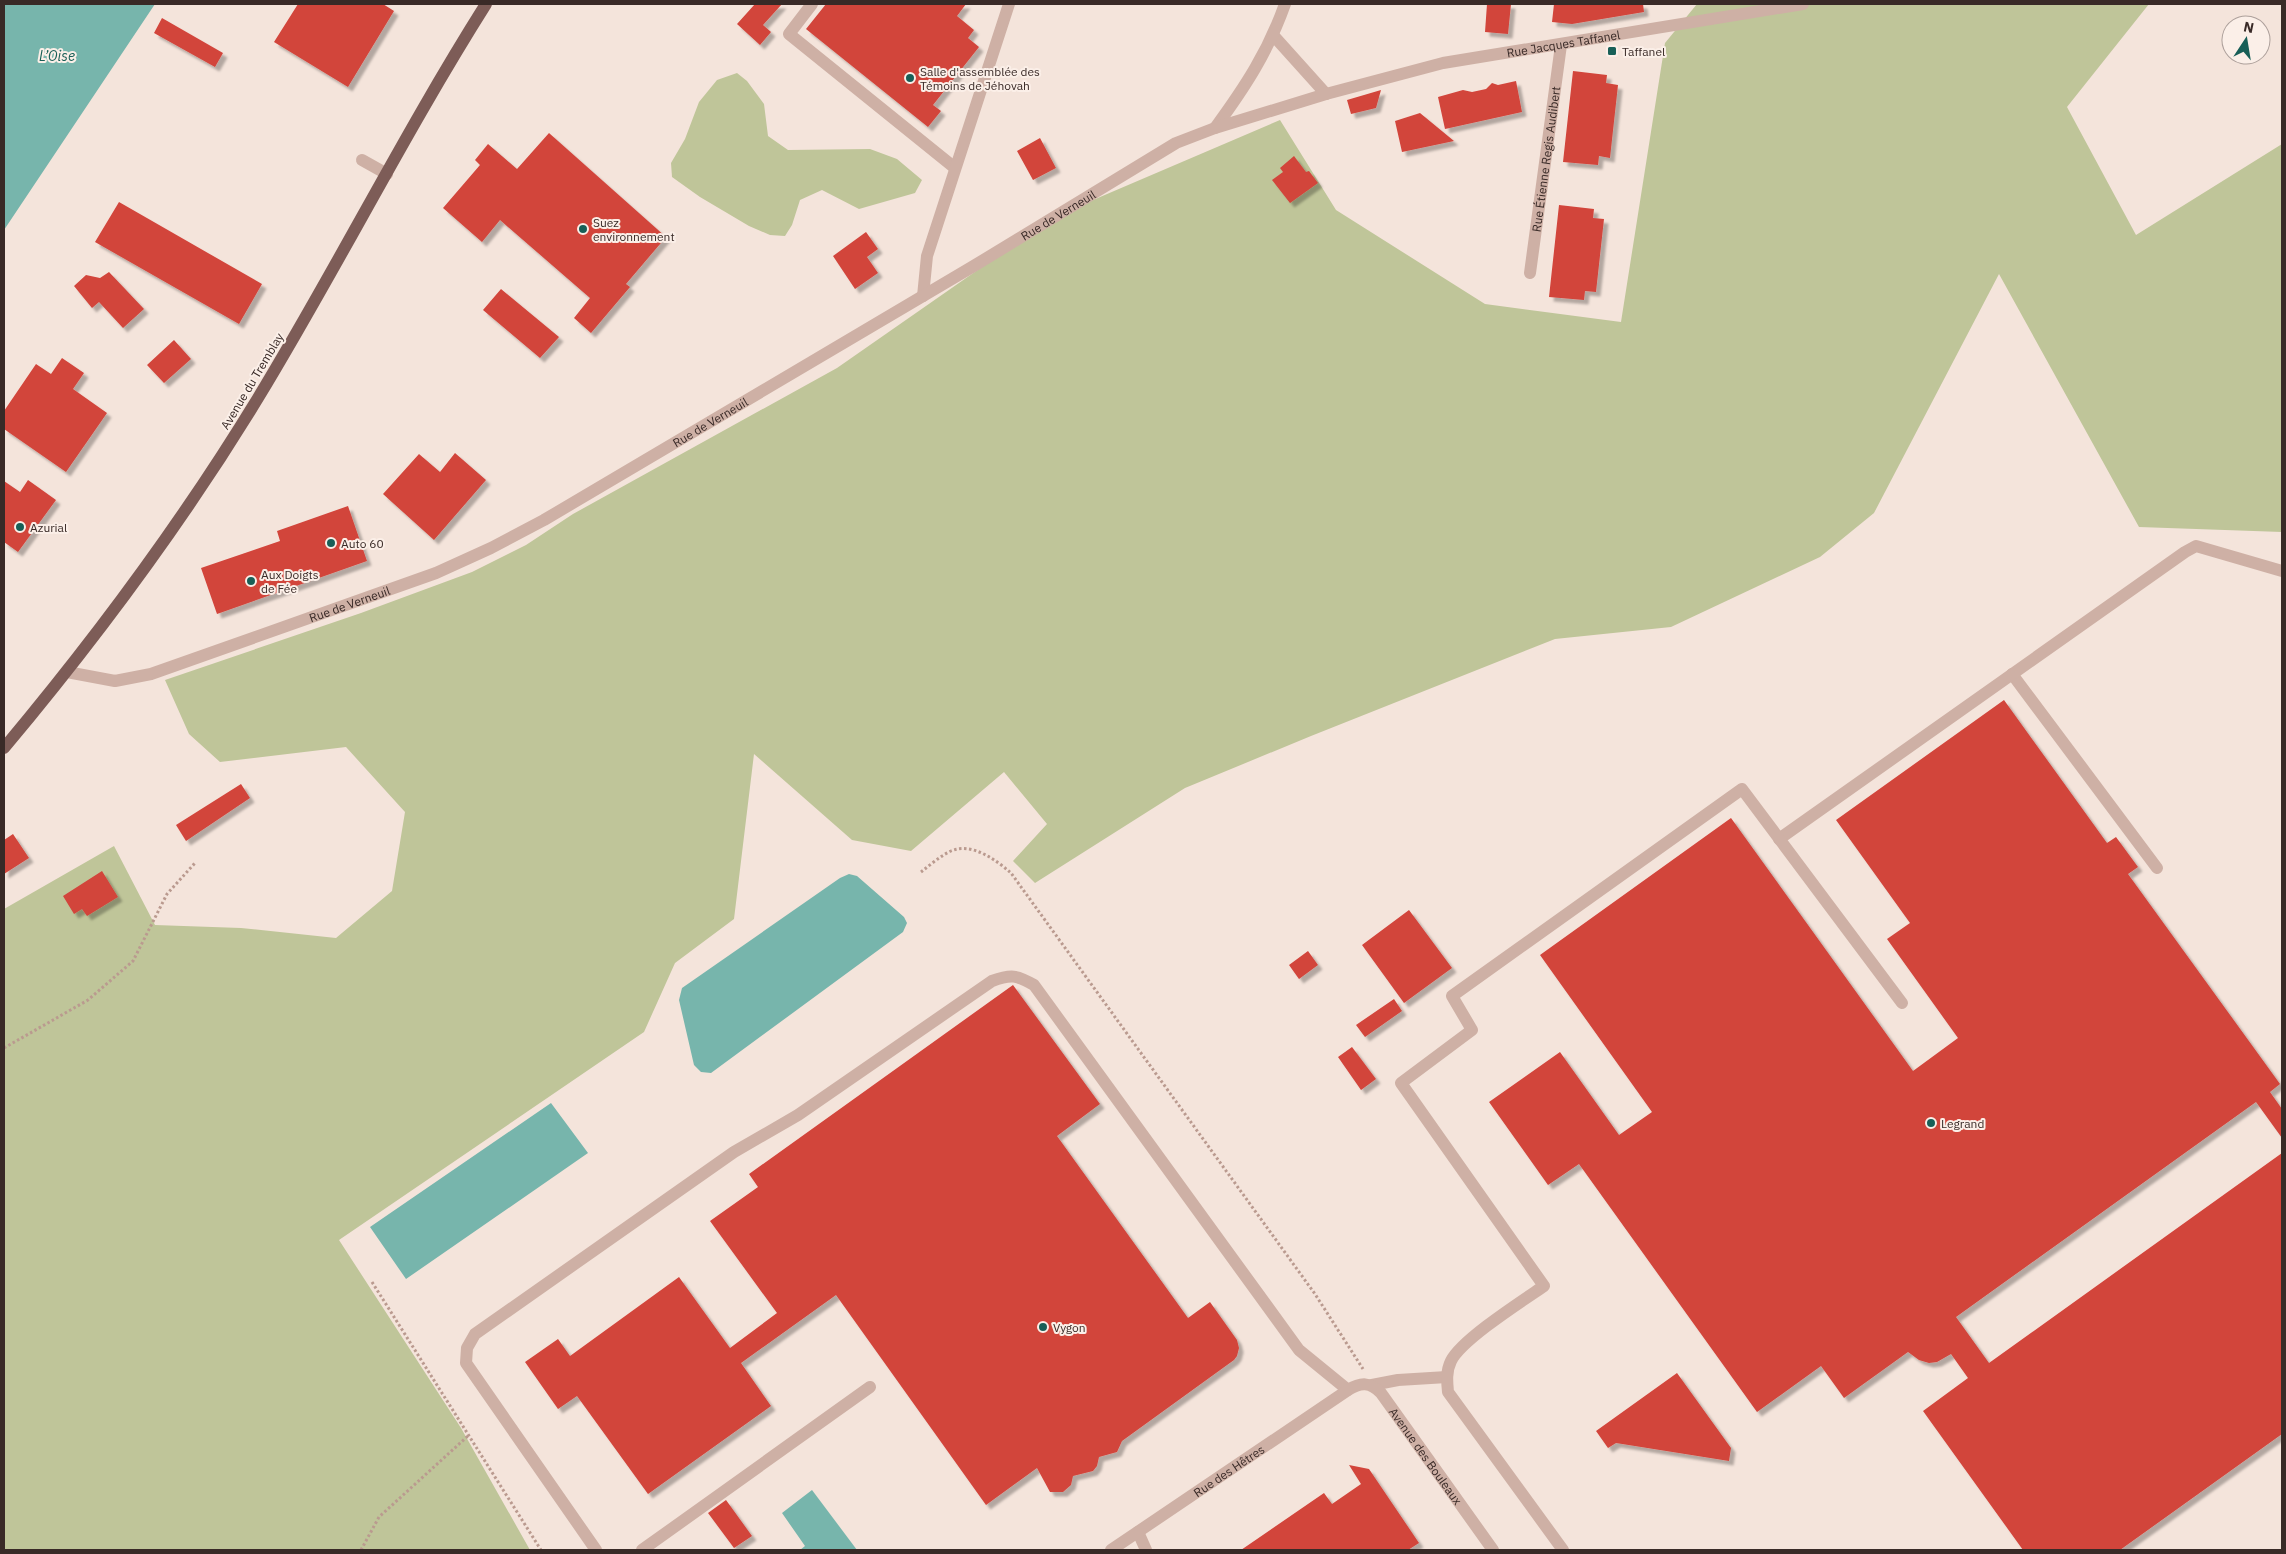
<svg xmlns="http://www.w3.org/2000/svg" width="2286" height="1554" font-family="'IBM Plex Sans',sans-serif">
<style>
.green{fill:#bfc599}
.water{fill:#77b5ac}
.building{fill:#d2443b;filter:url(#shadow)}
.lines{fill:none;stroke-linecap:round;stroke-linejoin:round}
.path{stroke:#ba9a8f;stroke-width:3;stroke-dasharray:2.5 2.5;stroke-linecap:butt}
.minor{stroke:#ceb0a5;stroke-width:12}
.major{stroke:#7d5c57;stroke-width:12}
.poi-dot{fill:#185f57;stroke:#fbefe8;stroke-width:2}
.labels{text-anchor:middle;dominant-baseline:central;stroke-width:4;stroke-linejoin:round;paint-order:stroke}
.street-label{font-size:12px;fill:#392a27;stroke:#fbefe8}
.poi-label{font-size:12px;fill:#392a27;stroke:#fbefe8;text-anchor:start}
.water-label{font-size:14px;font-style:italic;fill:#185f57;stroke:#fbefe8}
</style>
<defs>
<filter id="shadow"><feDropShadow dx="4.5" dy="4.5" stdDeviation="1" flood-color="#0004"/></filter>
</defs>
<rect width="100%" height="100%" fill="#f4e4db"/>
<path class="green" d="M1697,4H2149L2067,107L2136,235L2282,144V532L2139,527L1999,274L1874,513L1820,557L1671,627L1555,639L1311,736L1185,788L1035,883L1013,861L1047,824L1004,772L911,851L852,840L754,754L734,919L675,963L644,1032L339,1240L461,1428L530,1550H4V909L114,846L155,925L241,928L336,938L392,891L405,812L346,747L220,762L189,734L165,680L361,613L472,572L526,545L573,514L837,368L1002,253L1065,212L1280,120L1336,210L1485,304L1621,322L1665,43Z
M737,73L747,81L764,104L768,136L788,150L870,149L897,159L922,180L915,193L859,209L822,190L800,200L792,225L785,236L770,235L749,226L700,197L672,177L671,163L685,139L699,102L717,80Z"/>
<path class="water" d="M4,4H155L4,230Z
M849,874L857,876L904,917L907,923L903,932L711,1073L701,1072L694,1065L679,1000L682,988L840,878Z
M551,1103L588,1153L406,1279L370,1227Z
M812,1490L857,1550H800L805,1546L782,1513Z"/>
<path class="building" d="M298,4H383L394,11L348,87L274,42Z
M755,4H782L763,25L771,32L760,45L737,24Z
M826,4H966L957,16L974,30L968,38L979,47L933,105L941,111L928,127L806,29Z
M1487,4H1511L1508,34L1485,32Z
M1554,4H1643L1644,12L1572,24L1552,22Z
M162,18L223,53L215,67L154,33Z
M1573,71L1607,75L1606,83L1618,85L1610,158L1599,156L1598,165L1563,162Z
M1516,81L1522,112L1445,129L1438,97L1463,90L1472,92L1486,89L1492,83L1498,85Z
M1381,90L1376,108L1351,114L1347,100Z
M1420,113L1454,141L1402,152L1395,121Z
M549,133L666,237L626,284L630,287L591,333L574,318L590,298L500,220L482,242L443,208L480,165L475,160L488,144L517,169Z
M1040,138L1056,168L1033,180L1017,151Z
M1294,156L1306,172L1309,171L1318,183L1290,203L1272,180L1283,172L1280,168Z
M119,202L262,284L239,324L95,242Z
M1559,205L1594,209L1593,218L1604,219L1596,292L1585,291L1584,300L1549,297Z
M866,232L878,249L867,257L878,273L855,289L833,256Z
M109,272L144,309L123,328L99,302L92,308L74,286L86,275L100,278Z
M501,289L559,337L540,358L483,310Z
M174,340L191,359L164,383L147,365Z
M62,358L84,373L73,389L107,413L66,472L4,429V411L36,364L51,374Z
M455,453L486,480L434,540L383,494L419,454L440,472Z
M28,480L56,500L18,552L4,542V481L20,492Z
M348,506L367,561L217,614L201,568L280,541L277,531Z
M2004,700L2107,843L2116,837L2138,867L2128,874L2280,1084L2270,1092L2282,1109V1138L2256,1102L1956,1317L1989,1363L2282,1153V1434L2120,1550H2023L1923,1411L1968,1378L1951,1354L1937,1362L1929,1363L1919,1360L1908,1352L1844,1398L1821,1366L1757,1412L1579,1164L1548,1185L1489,1102L1560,1052L1619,1135L1652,1112L1540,955L1731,818L1913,1071L1958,1038L1887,939L1910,923L1836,820Z
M241,784L250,798L186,841L176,825Z
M13,834L29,858L4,874V840Z
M102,871L118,897L87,916L82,909L74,914L63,896Z
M1409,910L1452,968L1404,1003L1362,945Z
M1308,951L1318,965L1299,979L1289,965Z
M1013,985L1100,1104L1057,1136L1188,1318L1210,1302L1237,1340L1239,1348L1237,1356L1234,1360L1122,1441L1117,1452L1099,1457L1097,1466L1093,1471L1073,1476L1071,1485L1063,1492H1050L1037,1468L986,1505L836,1295L741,1363L771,1406L648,1494L577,1396L558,1409L525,1362L558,1339L570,1356L679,1277L730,1348L777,1313L710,1221L758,1187L749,1174Z
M1394,999L1402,1011L1365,1037L1356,1025Z
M1352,1047L1376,1079L1361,1090L1338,1057Z
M1677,1373L1731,1448L1729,1461L1616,1443L1608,1448L1596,1431Z
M1349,1465L1369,1469L1419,1543L1408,1550H1241L1324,1493L1332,1504L1361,1484Z
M726,1500L752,1536L734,1548L708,1513Z"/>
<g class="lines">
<path class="path" d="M921,872C930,865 940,856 951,851C972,842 996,860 1011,873L1315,1294L1363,1369
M4,1048L88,1000L133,961L167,894L195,863
M372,1282L541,1550
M361,1550L379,1517L469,1435"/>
<g class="minor">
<path d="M812,4L789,34L955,168"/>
<path d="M1273,35L1326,94"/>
<path d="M1215,128C1245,87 1268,52 1285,4"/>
<path d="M362,160L387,174"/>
<path id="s1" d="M1530,273L1561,45"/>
<path d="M923,296L927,256L1009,4"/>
<path id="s2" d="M67,672L115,681L151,674L436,573L491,548L544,520L972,267L1176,143L1215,128L1326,94L1443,63L1803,4"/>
<path d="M2012,674L2157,868"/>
<path d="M1779,839L2185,552L2196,546L2282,571"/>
<path d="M1372,1385L1398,1380L1447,1377"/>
<path d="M1138,1532L1146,1550"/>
<path d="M596,1550L466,1363L467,1348L475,1334L734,1152L798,1115L992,981C1011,974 1017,975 1034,985L1299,1350L1348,1390"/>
<path d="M642,1550L870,1387"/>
<path id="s3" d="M1111,1550L1348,1390C1361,1382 1370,1382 1381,1393L1493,1550"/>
<path d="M1563,1550L1448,1392C1447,1382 1446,1371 1451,1361C1461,1340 1522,1301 1544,1286L1401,1083L1472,1030L1452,996L1742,789L1902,1003"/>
</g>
<path class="major" d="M4,748C97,637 183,521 258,398C337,268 405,132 486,4"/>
</g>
<g class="poi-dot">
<rect x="1607" y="46" width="10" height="10" rx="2.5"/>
<circle cx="910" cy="78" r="5"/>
<circle cx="583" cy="229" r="5"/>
<circle cx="20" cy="527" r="5"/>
<circle cx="331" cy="543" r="5"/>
<circle cx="251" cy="581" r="5"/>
<circle cx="1931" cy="1123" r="5"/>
<circle cx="1043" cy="1327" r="5"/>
</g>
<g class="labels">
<g class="street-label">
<text stroke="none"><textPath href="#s2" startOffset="1645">Rue Jacques Taffanel</textPath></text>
<text stroke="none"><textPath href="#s1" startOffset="115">Rue Étienne Regis Audibert</textPath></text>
<text stroke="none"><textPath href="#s2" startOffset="1106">Rue de Verneuil</textPath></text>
<text transform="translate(252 381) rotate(-59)">Avenue du Tremblay</text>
<text stroke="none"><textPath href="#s2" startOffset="701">Rue de Verneuil</textPath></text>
<text stroke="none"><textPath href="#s2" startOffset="296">Rue de Verneuil</textPath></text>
<text stroke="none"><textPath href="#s3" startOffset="400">Avenue des Bouleaux</textPath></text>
<text stroke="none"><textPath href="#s3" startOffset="142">Rue des Hêtres</textPath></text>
</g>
<g class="poi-label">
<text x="1622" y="51">Taffanel</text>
<text x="920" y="71">Salle d'assemblée des<tspan x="920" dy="14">Témoins de Jéhovah</tspan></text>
<text x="593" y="222">Suez<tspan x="593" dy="14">environnement</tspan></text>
<text x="30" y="527">Azurial</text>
<text x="341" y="543">Auto 60</text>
<text x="261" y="574">Aux Doigts<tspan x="261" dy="14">de Fée</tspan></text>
<text x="1941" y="1123">Legrand</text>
<text x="1053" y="1327">Vygon</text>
</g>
<g class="water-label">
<text x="57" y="56">L’Oise</text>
</g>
</g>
<rect width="2286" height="1554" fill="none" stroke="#392a27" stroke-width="10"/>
<g transform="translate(2246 40) rotate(12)"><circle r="24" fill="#fbefe8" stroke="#ada09b"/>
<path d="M0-4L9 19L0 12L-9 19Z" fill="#185f57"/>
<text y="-8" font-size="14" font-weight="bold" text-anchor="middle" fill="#392a27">N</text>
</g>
</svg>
